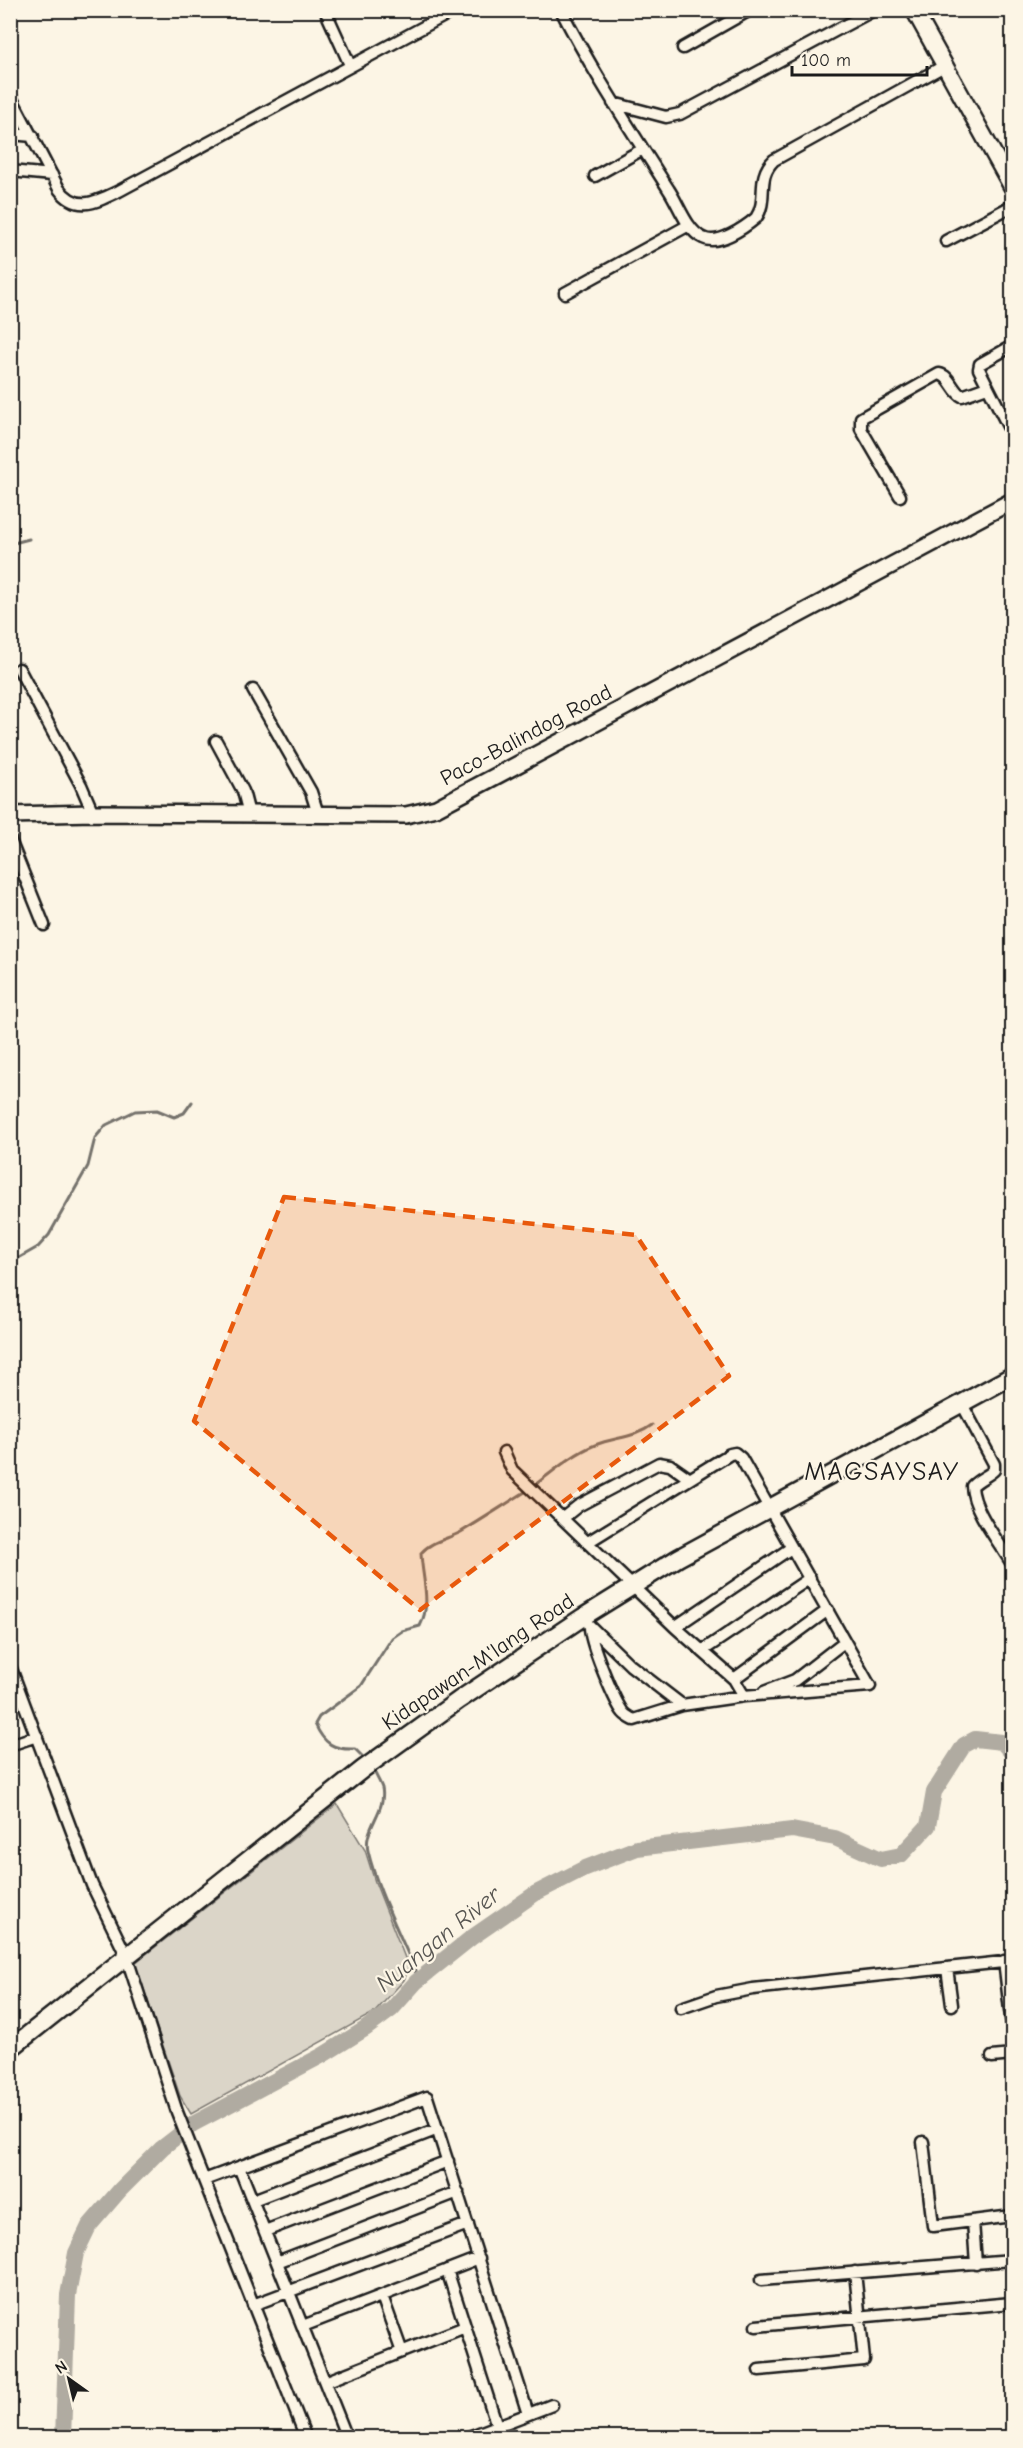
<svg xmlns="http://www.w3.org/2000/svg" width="1023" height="2448" font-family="'Comic Neue',sans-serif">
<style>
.pitch{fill:#dbd5c8;stroke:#7c7872;stroke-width:1.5}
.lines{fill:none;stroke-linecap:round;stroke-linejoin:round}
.stream{stroke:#75726c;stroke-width:3}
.river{stroke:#b0aba1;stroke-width:16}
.street-casing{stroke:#1c1c1c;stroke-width:15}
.secondary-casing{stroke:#1c1c1c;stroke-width:20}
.primary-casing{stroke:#1c1c1c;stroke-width:21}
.street{stroke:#fcf5e5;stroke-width:10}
.secondary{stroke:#fcf5e5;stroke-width:15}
.primary{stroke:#fcf5e5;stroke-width:16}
.marked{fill:#e8590c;fill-opacity:0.2;stroke:#e8590c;stroke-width:4.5;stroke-dasharray:12 8;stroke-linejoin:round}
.labels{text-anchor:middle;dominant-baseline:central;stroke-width:4.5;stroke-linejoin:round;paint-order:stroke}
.street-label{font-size:22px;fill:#1c1c1c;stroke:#fcf5e5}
.water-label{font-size:24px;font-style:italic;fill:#575551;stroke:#fcf5e5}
.quarter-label{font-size:26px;letter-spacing:1.5px;fill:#1c1c1c;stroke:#fcf5e5}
</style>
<rect width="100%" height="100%" fill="#fcf5e5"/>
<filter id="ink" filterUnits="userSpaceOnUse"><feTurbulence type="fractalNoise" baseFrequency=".0167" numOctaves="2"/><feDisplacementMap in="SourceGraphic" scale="12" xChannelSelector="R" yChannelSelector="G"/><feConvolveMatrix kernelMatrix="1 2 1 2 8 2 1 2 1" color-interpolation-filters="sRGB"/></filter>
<g filter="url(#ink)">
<path class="pitch" d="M337,1804L365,1850L375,1882L409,1968L404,1980L375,2012L191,2114L180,2096L135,1963Z"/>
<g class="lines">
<path class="stream" d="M10,544L29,539
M10,1263L38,1247L49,1235L88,1166L95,1138L106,1125L135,1111L157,1110L174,1117L184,1113L192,1102
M536,1484C555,1470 573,1454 595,1445C615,1437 635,1438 652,1425
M363,1757L355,1749C334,1750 324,1744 315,1724L319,1717L361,1686L392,1638L402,1631L420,1626C432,1603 422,1578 421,1553C431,1541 448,1539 461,1532C483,1519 504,1505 525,1492
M374,1771C376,1776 380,1782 382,1788C387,1811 363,1828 368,1851C378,1893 400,1933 416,1973V1982"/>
<path class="river" d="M63,2438L68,2295L76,2253L89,2226L120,2190L162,2148L193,2124L323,2055L365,2029L392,2009L416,1982L471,1938L536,1893L583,1869L637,1848L792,1830L835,1838L881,1859L901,1855L928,1826L934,1792L964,1745L975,1739L1002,1742L1012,1753"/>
<defs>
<path id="street" d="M325,10L350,65
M561,10C593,73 632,131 669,190C679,205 687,231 703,238C718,246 744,228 756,218C769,199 755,178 774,160L944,66
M683,48L750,10
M10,95L59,189C77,213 96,202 119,191L455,10
M613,103L666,117L680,114L874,10
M10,134L33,136
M10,171L52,175
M595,176L643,149
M946,241L1012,206
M565,293L689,225
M1012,346L980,364L979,369L1012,434
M900,496L861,429V418L939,374C951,376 952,391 962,396L987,387
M19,669L81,785L93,813
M253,690L311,792L318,814
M216,741L243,791L249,814
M10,840L44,925
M962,1404L994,1464V1470C988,1476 979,1479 972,1486C973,1511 1000,1543 1012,1564
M504,1452L512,1470L675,1627L734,1679L744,1696
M563,1518L578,1506L659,1463L670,1465L690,1479
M588,1542L730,1454L735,1453L741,1458L870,1686L744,1696L682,1705L634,1720C629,1717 625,1716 622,1711C613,1697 589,1641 590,1626
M589,1625L630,1665L682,1705
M675,1627L791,1548
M702,1651L810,1578
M10,1666L92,1885L126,1955L177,2112L306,2438
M734,1679L828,1610
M764,1692L795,1680L844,1642
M10,1745L37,1736
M1004,1961L1012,2026
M947,1968L952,2005
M681,2008L716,1996L753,1989L1012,1961
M992,2057L1012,2055
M923,2142L933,2226L1012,2216
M239,2167L347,2438
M204,2180L427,2097L528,2414
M253,2200L438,2129
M973,2221L976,2264
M265,2231L448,2161
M277,2262L458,2192
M447,2270L497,2426
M761,2280L1012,2260
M382,2296L402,2352
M253,2305L468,2224
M303,2326L479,2258
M756,2326L1012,2303
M759,2370L864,2360L855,2272
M325,2382L465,2327
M466,2438L552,2405"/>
<path id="secondary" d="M914,10L1012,187
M10,815L93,813L406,815L436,808L1012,501"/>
<path id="primary" d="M10,2049L363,1769L459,1700L583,1617L678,1558L1012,1376"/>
</defs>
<use href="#street" class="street-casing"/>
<use href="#secondary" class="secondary-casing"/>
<use href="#primary" class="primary-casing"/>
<use href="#street" class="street"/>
<use href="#secondary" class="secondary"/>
<use href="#primary" class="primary"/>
</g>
</g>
<path class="marked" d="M284,1197L636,1235L729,1376L420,1610L194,1421Z"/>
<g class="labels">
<g class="street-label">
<text transform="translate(526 735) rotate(-28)">Paco-Balindog Road</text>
<text transform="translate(478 1662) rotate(-34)">Kidapawan-M'lang Road</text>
</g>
<g class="water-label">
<text transform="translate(438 1939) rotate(-39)">Nuangan River</text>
</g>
<g class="quarter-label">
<text x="882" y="1472">MAGSAYSAY</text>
</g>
</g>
<rect width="1023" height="2448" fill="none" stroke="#fcf5e5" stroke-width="36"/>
<rect x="18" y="18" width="987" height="2412" fill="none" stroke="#1c1c1c" stroke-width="2" filter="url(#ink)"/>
<g transform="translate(69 2379) rotate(326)" stroke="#fcf5e5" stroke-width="4.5" paint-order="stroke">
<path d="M0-4.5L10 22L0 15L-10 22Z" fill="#1c1c1c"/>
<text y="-9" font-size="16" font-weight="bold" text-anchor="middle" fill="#1c1c1c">N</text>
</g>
<path d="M792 66v9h135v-9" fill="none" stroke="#1c1c1c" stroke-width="3"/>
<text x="801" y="66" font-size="18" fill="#1c1c1c" stroke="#fcf5e5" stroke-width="4.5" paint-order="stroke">100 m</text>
</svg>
